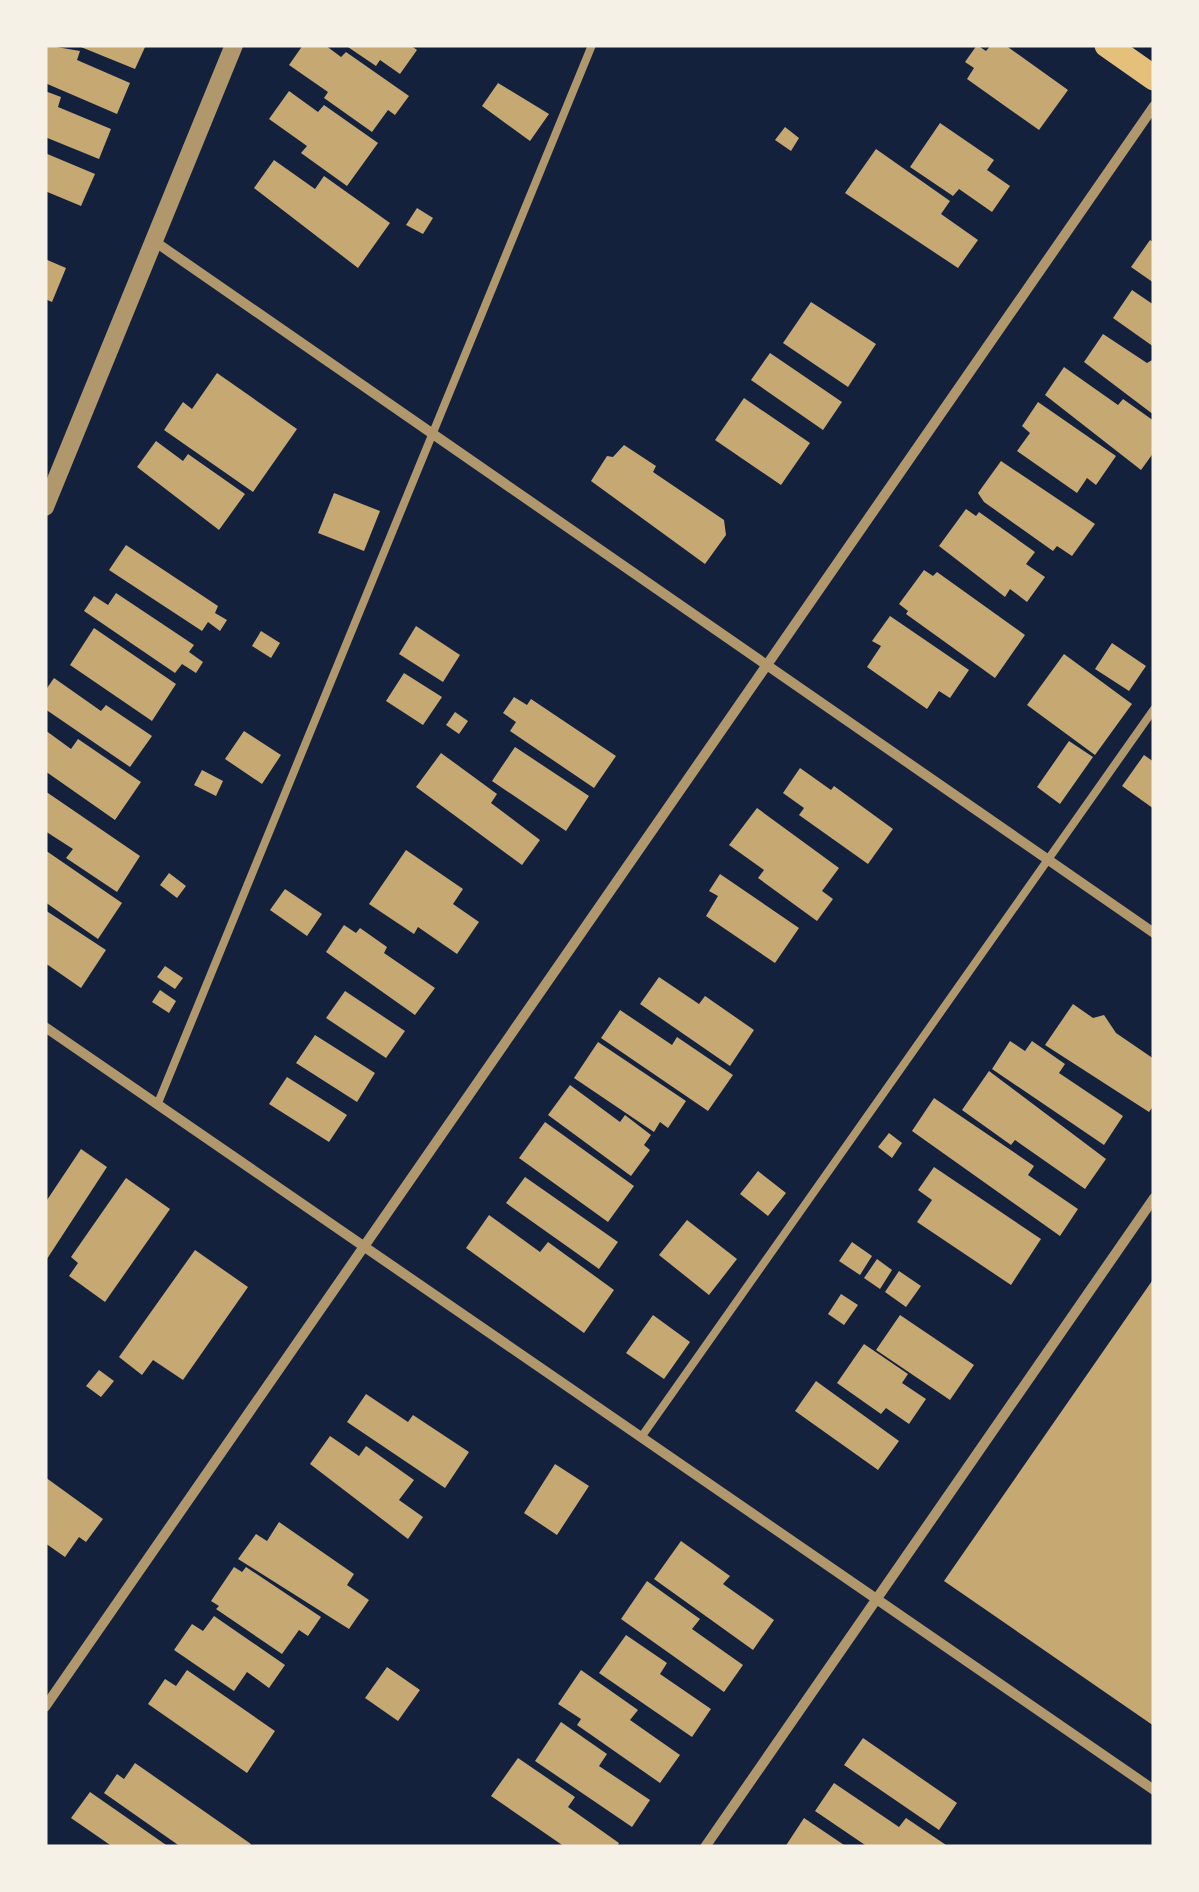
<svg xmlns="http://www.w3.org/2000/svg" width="1199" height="1892" font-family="'Golos Text',sans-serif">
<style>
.building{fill:#c6a872}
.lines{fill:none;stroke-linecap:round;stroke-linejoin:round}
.service{stroke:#b1986c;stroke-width:8}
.minor{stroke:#b1986c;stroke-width:10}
.tertiary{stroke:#b1986c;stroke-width:18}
.primary{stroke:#e5c07b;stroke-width:25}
</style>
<rect width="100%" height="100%" fill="#14213d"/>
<path class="building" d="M45,45L80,51L77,60L130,83L117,114L45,83Z
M76,45H146L135,69Z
M303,45H325L341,57L346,52L409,96L395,115L388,110L372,132L324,98L328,92L289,65Z
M345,45H410L417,50L400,74L380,60L376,66Z
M977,45L986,51L991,45H1005L1068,90L1039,130L967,79L974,68L965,62Z
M498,83L549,114L530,141L482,106Z
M45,91L61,97L58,107L111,129L99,159L45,137Z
M289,91L318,112L324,105L378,143L347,186L301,153L307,146L269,119Z
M940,123L994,160L987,170L1010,186L992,212L959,189L953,196L910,167Z
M785,127L799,138L791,151L775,140Z
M876,149L950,201L941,214L978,240L958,268L845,193Z
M45,153L95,174L81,206L45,191Z
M274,160L315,189L324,176L390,223L358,268L254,188Z
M417,208L433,218L423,234L406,225Z
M1150,240L1154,243V283L1131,267Z
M45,259L66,268L52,302L45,299Z
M1132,290L1154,305V347L1113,318Z
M811,302L876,344L848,387L783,343Z
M1103,334L1147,363L1154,359V415L1084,362Z
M770,353L842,402L823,430L751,380Z
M1064,367L1118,405L1123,399L1154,421V452L1141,470L1045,395Z
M217,373L297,429L253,492L164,430L183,402L192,409Z
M744,398L810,443L781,485L715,440Z
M1038,402L1116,456L1096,485L1087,478L1077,493L1017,451L1030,433L1022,426Z
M156,441L183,461L188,454L245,494L219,530L137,467Z
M624,445L656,466L653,472L724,520L726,535L705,564L591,481L607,456L613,457Z
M1001,461L1095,524L1072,556L1057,546L1053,551L984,502L978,493Z
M334,493L380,511L364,551L318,533Z
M966,509L976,516L979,512L1035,552L1026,564L1045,577L1027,602L1010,589L1005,597L939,546Z
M126,545L218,606L215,613L227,620L220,631L208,622L202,631L109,570Z
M924,570L933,576L937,572L1025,635L995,678L906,614L908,611L899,604Z
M116,593L194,645L189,652L203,662L196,673L182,664L175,673L84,611L94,596L108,605Z
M890,616L969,670L950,698L939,691L927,709L867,667L881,646L872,641Z
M416,626L460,655L443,682L399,654Z
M94,628L176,684L152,721L70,665Z
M261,631L280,643L271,658L252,646Z
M1112,643L1146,666L1129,691L1095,669Z
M1064,654L1132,704L1095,755L1027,705Z
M404,673L442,697L423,725L386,701Z
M54,678L101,711L106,705L152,736L130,767L45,709V691Z
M514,697L527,705L531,699L616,756L594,788L510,731L516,722L503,713Z
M455,712L468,721L459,734L446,725Z
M45,730L71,749L78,739L141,782L115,820L45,771Z
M244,731L281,755L262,784L225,759Z
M1069,741L1093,757L1060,804L1037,787Z
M515,747L589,796L566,831L492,781Z
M441,753L497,794L491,803L540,840L522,865L416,787Z
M1144,755L1154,762V809L1122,786Z
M800,768L831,790L834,786L893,829L868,864L799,815L804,808L783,793Z
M202,770L223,781L216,796L194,785Z
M45,791L140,856L117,892L66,858L73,849L45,831Z
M757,808L839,868L822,891L833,899L817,921L758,878L764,870L729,845Z
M45,850L122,903L98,939L45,902Z
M406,850L463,889L453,904L479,922L457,954L418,927L414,934L369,904Z
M169,873L186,886L177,898L160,885Z
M720,874L799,928L775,963L706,916L718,896L709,891Z
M285,889L322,914L307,936L270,910Z
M45,910L106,950L81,988L45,963Z
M344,925L356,933L360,928L387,947L384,953L435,988L415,1015L326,952Z
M165,966L183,978L175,989L157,977Z
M659,977L699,1004L705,996L754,1030L730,1066L640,1004Z
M160,990L176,1001L169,1013L152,1002Z
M345,991L405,1031L386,1058L326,1018Z
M1073,1004L1093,1018L1104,1015L1116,1033L1154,1059V1105L1149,1112L1045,1045Z
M620,1010L672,1045L677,1037L733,1075L708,1111L601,1038Z
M315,1035L375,1073L357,1102L296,1063Z
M1010,1041L1025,1051L1032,1041L1065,1064L1059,1073L1123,1116L1104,1145L992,1069Z
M598,1042L686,1101L668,1128L660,1122L654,1132L574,1078Z
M989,1071L1106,1159L1085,1189L1015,1140L1011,1145L962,1110Z
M287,1077L347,1115L329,1142L269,1104Z
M570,1085L620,1122L625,1115L651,1135L644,1145L650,1150L631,1176L548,1115Z
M934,1098L1034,1166L1028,1175L1078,1209L1060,1236L912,1131Z
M545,1122L634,1186L608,1222L519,1158Z
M889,1133L902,1143L892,1158L878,1147Z
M81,1149L107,1167L45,1262V1203Z
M934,1167L1041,1239L1011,1285L917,1222L932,1200L918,1190Z
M758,1171L786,1193L768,1216L740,1194Z
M525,1177L618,1242L599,1269L506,1203Z
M126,1178L170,1209L105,1302L69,1276L78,1263L71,1257Z
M489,1215L540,1252L548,1242L614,1290L584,1333L466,1248Z
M687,1220L737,1259L709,1295L659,1255Z
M852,1242L872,1256L860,1275L839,1261Z
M195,1250L248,1287L183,1380L153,1360L142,1375L119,1357Z
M877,1259L892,1270L880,1289L864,1278Z
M899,1271L921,1286L906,1307L885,1292Z
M1154,1278V1726L944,1581Z
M841,1294L858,1305L844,1325L828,1314Z
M653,1315L690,1342L664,1379L626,1353Z
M900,1315L974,1365L950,1400L876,1350Z
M864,1344L908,1374L902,1383L926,1399L909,1424L886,1408L881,1414L837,1383Z
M99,1370L114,1381L101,1397L86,1386Z
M816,1381L899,1441L878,1470L795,1411Z
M366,1394L408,1422L413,1415L469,1452L445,1488L347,1422Z
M330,1436L359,1456L366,1446L414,1480L399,1500L423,1517L408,1539L310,1464Z
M555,1464L589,1486L557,1535L524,1513Z
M45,1477L103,1519L86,1542L79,1537L65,1557L45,1543Z
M279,1522L354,1574L347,1585L369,1600L349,1629L238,1559L256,1534L267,1541Z
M681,1541L730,1576L723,1584L774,1620L753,1650L654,1579Z
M234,1567L242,1572L246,1567L321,1617L308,1636L299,1630L282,1654L216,1609L219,1606L211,1601Z
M647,1581L700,1619L692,1629L743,1665L724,1692L621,1619Z
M214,1616L285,1665L269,1688L247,1672L234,1691L174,1650L192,1624L203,1631Z
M626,1635L667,1663L660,1674L711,1709L692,1737L599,1673Z
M387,1667L420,1690L398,1721L365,1698Z
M187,1670L275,1731L247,1773L148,1704L165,1679L176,1686Z
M581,1670L638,1710L630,1720L680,1755L660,1783L577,1725L581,1719L558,1704Z
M561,1722L607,1754L599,1766L650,1800L632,1827L535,1761Z
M863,1738L957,1803L939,1830L844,1765Z
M518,1758L575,1797L568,1807L619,1843L617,1847H565L491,1796Z
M135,1763L251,1844L248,1847H181L104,1793L117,1774L124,1779Z
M834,1783L899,1827L906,1818L949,1847H868L815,1811Z
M90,1792L169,1847H113L71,1818Z
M804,1818L847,1847H785Z"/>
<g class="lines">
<path class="service" d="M158,1103L592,45
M642,1436L1154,709"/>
<path class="minor" d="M154,241L1154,933
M45,1027L1154,1790
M45,1707L1154,106
M705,1847L1154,1198"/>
<path class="tertiary" d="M45,507L234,45"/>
<path class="primary" d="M1107,45L1154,78"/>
</g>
<rect width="1199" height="1892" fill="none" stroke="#f6f1e7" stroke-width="95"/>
</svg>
